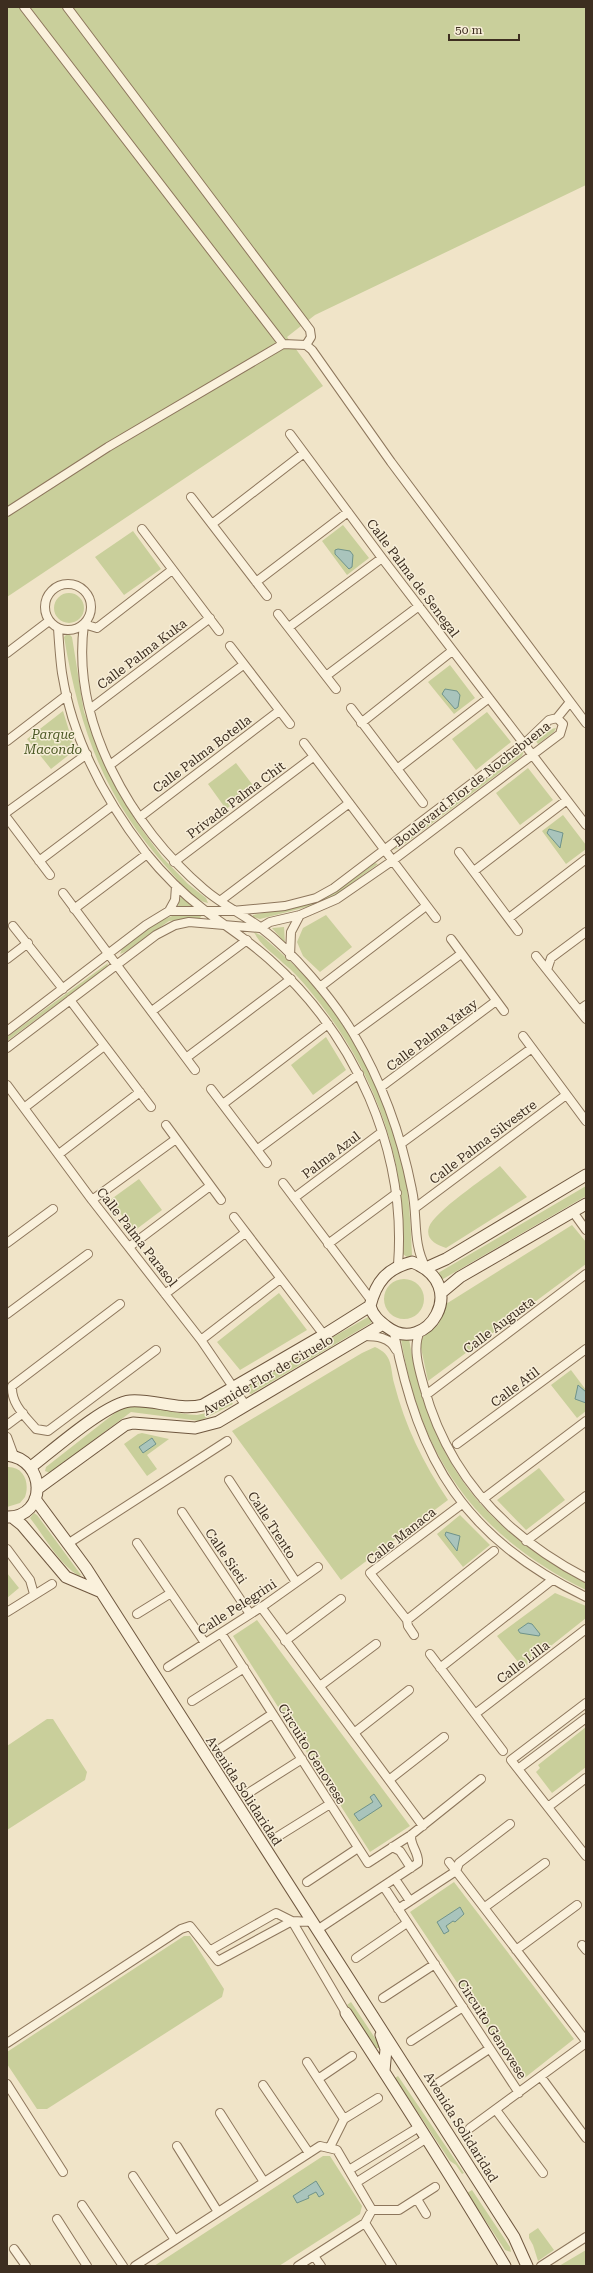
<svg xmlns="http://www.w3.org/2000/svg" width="593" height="2273" font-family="'Roboto Serif',serif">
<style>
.green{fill:#c9cf9b}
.water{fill:#a9c4bc;stroke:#6f938a}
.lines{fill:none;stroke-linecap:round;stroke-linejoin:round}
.minor-casing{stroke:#8d765c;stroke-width:10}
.secondary-casing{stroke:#6f573f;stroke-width:13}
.minor{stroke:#faf1dc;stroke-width:8}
.secondary{stroke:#faf1dc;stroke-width:11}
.labels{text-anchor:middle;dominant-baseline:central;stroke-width:3;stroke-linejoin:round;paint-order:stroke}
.street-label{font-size:13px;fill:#3d2e20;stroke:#f7eed8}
.park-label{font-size:13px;font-style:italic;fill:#4d5a26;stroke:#f7eed8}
</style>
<rect width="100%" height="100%" fill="#f0e4c8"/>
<path class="green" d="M7,7H586V185L315,315L287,337L323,386L7,597Z
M343,525L369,558L347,575L322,541Z
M133,531L161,569L124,595L95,557Z
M54 608a15 15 0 1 1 30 0a15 15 0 1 1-30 0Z
M68,633L72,637L84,712L107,768L135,820L162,857L188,884L206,898L208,903C192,900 179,881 169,870C104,798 80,731 64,637Z
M450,665L475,698L454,714L428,682Z
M63,711L75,750L51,769L27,739Z
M487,712L511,742L476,770L452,739Z
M556,728L554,732L538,744L536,741L551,729Z
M524,751L522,756L399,848L393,850Z
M236,763L255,788L226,809L208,784Z
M528,768L553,800L520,825L496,793Z
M563,815L586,845V849L566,864L542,831Z
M375,863L378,864L337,894L318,904L260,919L253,917V915L317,902L336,892Z
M181,896L192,906H178Z
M179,914H203L200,918L169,921L125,952L120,954L122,949C139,936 157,919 179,914Z
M326,915L352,947L320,972L303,956L297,942L303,928Z
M284,927L285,943L272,928Z
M254,932L262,936C280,952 299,968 314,987C361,1042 396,1116 407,1188C410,1210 411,1233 412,1255L408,1258L403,1254C407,1156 373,1067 310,991C302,981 293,971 283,963C273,953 260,945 254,932Z
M108,963L107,967L7,1041V1037Z
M326,1037L346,1070L313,1095L291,1065Z
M500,1166L527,1197L446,1248C436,1245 425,1239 429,1227C435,1211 485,1178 500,1166Z
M139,1179L162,1210L134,1231L110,1200Z
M586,1186V1196L443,1279L439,1278L438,1273Z
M572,1225L586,1242V1264L428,1381L420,1343L423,1337L438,1325L446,1304Z
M384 1299a20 20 0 1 1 40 0a20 20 0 1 1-40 0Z
M279,1293L307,1330L240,1370L217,1342Z
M368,1317L372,1321L371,1323L251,1394L246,1392L245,1389L248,1386Z
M406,1337L409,1339C429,1458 480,1527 586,1583V1590C477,1536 421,1460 401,1339Z
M375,1347C393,1355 390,1366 394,1383C405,1426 423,1463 448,1500L341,1580L232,1431L362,1353Z
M571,1370L586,1390V1411L577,1418L551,1385Z
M229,1399L233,1404L200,1421L131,1412L50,1473L45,1471L46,1467L120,1409C145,1400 171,1415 197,1415L206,1413Z
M142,1433L169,1439L147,1455L157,1469L147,1476L124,1444L138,1434Z
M7,1467C24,1466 30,1483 25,1497L20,1503L7,1507Z
M539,1468L565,1500L526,1530L497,1500Z
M34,1513L37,1515L81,1575L79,1576C58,1563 45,1537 30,1518Z
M460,1515L490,1545L463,1567L437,1534Z
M7,1573L19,1588L7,1598Z
M555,1593L586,1606V1618L523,1668L497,1636Z
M257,1620L410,1826L370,1852L233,1636Z
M47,1719H53L87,1772L85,1780L7,1830V1746Z
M586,1727V1767L552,1793L536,1772L540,1768L538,1765Z
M454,1882L574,2039L522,2080L410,1912Z
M184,1936H190L224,1989L222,1997L47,2109H37L7,2064V2052Z
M351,2002L379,2044V2048H375L347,2005Z
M398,2076L464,2173L462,2174L456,2165L450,2161L395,2078Z
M323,2156H330L362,2206L360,2214L279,2266H154Z
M472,2190L510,2247L511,2252L505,2250L467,2193Z
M538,2228L554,2250L538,2261L533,2245L529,2238V2234Z
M586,2250V2266H559Z"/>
<path class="water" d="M338,549L350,551L353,555L352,567L349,569L335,554V550Z
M445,689L457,691L460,695L458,707L455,709L442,694Z
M549,829L563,833L560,848L547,833Z
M578,1385L586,1392V1403L575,1399Z
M152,1438L156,1444L143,1453L139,1447Z
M446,1532L460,1536L457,1551L445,1535Z
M528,1623L532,1624L540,1634L539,1636L520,1633L518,1630Z
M374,1794L382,1806L359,1821L354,1814L373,1802L370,1797Z
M460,1907L464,1914L455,1922L453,1921L446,1926L449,1931L444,1934L437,1922Z
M316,2181L324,2194L319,2197L316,2192L308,2196L309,2198L297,2203L293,2196Z"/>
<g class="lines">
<defs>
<path id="minor" d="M24,7L283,344
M67,7L310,330L311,337L306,345
M290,434L382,558L586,825
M191,497L267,596
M7,512L108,447L283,344L306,345L312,350L391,462L586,723
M212,524L304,453
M142,529L219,631
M172,570L97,628L84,624C71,722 131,827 204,889C221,904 242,914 260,927C293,952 332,998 353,1033C382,1082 401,1134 412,1190C418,1217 412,1243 426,1268
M256,582L348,512
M45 607a23 23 0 1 1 46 0a23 23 0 1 1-46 0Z
M278,614L336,689
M289,627L382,558
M58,628C59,643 60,659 62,673C72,739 106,801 146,853C163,874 182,893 203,909C225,926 248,940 269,959C355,1035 407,1150 398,1265
M230,646L290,724
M7,653L49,621
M326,676L419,606
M351,708L423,803
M90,709L210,618
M557,718L570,702
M361,723L452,651
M7,741L67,695
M304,743L436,918
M110,765L243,665
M397,769L489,698
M7,812L87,754
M140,817L279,711
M7,818L50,875
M459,852L518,931
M39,861L112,806
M174,862L313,757
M474,871L567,800
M63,893L195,1070
M220,901L348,804
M74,909L147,854
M169,911L175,900L176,886
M509,918L586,859
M13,926L63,989
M586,932L551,958L547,970L586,1019
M451,939L504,1011
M290,956L291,932L300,915
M536,956L547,970
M7,959L28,943
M320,987L426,906
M70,1000L151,1107
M579,1010L586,1005
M152,1011L247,940
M7,1031L146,925L169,911H232L285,906L316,898L334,888L525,743L549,720L557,718
M353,1033L461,954
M523,1036L586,1121
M7,1048L156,935L175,925L189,922L260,928L270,922L300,915L337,899L392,861L560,734L563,724L557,718
M186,1058L291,979
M7,1085L92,1200L201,1340L246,1406
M381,1087L496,1001
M211,1089L267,1163
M223,1104L328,1024
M24,1108L104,1046
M166,1125L221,1200
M402,1143L532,1048
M258,1149L359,1074
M59,1154L140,1092
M283,1183L371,1300
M294,1198L382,1132
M92,1200L176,1139
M415,1208L566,1095
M573,1212L586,1230
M234,1217L324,1335
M7,1243L53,1209
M328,1244L397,1193
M129,1247L210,1186
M165,1294L245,1233
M120,1304L12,1386C11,1404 25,1416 36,1429L48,1431L156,1350
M7,1314L88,1254
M420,1331C412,1348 419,1369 424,1387C448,1475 507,1537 586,1578
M394,1333C419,1463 465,1538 586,1597
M364,1336C376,1336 390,1337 396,1350
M201,1340L280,1279
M426,1395L586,1274
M7,1425L23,1413
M7,1437L14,1456
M457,1444L586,1349
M229,1480L296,1582
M483,1499L586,1421
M182,1512L250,1614
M526,1541L586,1496
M69,1543L227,1441
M137,1543L205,1643
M7,1549L30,1580L34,1594
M261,1607L423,1826
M7,1612L52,1584
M137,1614L171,1593
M407,1620L494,1551
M221,1633L368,1863L411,1835L481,1779
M414,1635L408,1626L407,1620L370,1573L462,1504
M285,1641L341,1599
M430,1654L503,1751
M168,1667L266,1604L318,1567
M440,1668L552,1580
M320,1686L376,1644
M192,1701L244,1668
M586,1703L511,1760L586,1856
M475,1714L586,1629
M354,1733L409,1690
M221,1748L272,1714
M518,1769L586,1718
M389,1780L444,1737
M250,1792L302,1759
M548,1807L586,1778
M277,1837L330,1804
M392,1847L400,1851L411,1868
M449,1862L456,1871L459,1863L510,1824
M395,1879L410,1901
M307,1882L358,1848
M384,1887L519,2093
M485,1907L545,1863
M398,1909L456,1871L586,2041
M317,1930L418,1863C419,1852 410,1846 411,1835
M582,1945L586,1950
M211,1950L276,1913L292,1921L346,2013
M516,1950L577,1905
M356,1958L407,1923
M383,1998L435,1964
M411,2041L463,2007
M7,2043L181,1929L190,1926L218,1961L292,1921L313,1922
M307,2062L344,2119
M541,2077L586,2138
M318,2079L352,2056
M438,2083L489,2049
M7,2084L63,2172
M263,2085L309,2153
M496,2110L543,2173
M220,2113L264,2182
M470,2128L586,2043
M177,2146L218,2212
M330,2147L344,2119L378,2098
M349,2170L419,2127
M133,2176L175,2240
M357,2182L427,2138
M417,2199L426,2214
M82,2205L123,2266
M372,2210H399L435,2187
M57,2219L87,2266
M365,2223L392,2266
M14,2249L26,2266
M314,2256L321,2266
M135,2266L320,2146L337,2150L372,2210L365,2223L298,2266
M541,2266L586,2237"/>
<path id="secondary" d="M412,1262C472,1285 426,1357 387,1327C379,1321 373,1316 370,1306C376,1282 387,1268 412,1262Z
M426,1268L446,1259L586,1175
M442,1292L460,1277L586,1204
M7,1455C47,1460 47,1517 8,1517
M31,1467C52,1451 106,1403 130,1401C154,1399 178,1411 203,1405L324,1335L370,1306
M37,1489L125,1425L133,1423L195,1428L218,1422L383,1324
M35,1499L86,1568L514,2237L527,2266
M12,1517L22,1525L66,1577L99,1591
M346,2013C400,2096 454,2180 505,2266
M381,2035L386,2049L384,2071"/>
</defs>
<use href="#minor" class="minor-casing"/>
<use href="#secondary" class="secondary-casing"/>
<use href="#minor" class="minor"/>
<use href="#secondary" class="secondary"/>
</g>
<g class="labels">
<g class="street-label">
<text transform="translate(413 578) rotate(53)">Calle Palma de Senegal</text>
<text transform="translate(142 654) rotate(-37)">Calle Palma Kuka</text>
<text transform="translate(202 754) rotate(-37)">Calle Palma Botella</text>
<text transform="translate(472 784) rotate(-38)">Boulevard Flor de Nochebuena</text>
<text transform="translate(236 800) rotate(-37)">Privada Palma Chit</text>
<text transform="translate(432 1035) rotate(-37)">Calle Palma Yatay</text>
<text transform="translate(483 1142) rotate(-37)">Calle Palma Silvestre</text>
<text transform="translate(331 1155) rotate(-37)">Palma Azul</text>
<text transform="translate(137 1237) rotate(52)">Calle Palma Parasol</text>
<text transform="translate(499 1325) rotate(-37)">Calle Augusta</text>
<text transform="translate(268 1375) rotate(-30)">Avenide Flor de Ciruelo</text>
<text transform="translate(515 1387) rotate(-37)">Calle Atil</text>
<text transform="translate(272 1525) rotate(57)">Calle Trento</text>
<text transform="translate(401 1536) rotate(-38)">Calle Manaca</text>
<text transform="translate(226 1556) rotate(56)">Calle Sieti</text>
<text transform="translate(237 1607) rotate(-33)">Calle Pelegrini</text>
<text transform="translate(523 1662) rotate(-37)">Calle Lilla</text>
<text transform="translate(312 1754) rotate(58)">Circuito Genovese</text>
<text transform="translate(244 1791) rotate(57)">Avenida Solidaridad</text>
<text transform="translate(492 2029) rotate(57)">Circuito Genovese</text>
<text transform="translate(461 2127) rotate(58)">Avenida Solidaridad</text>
</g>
<g class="park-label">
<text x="53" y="734">Parque<tspan x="53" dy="15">Macondo</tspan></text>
</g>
</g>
<rect width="593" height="2273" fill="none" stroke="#3d2e20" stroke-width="16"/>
<path d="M449 34v6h70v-6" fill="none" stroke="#3d2e20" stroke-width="2"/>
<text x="455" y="34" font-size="12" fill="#3d2e20" stroke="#f7eed8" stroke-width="3" paint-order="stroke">50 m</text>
</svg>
